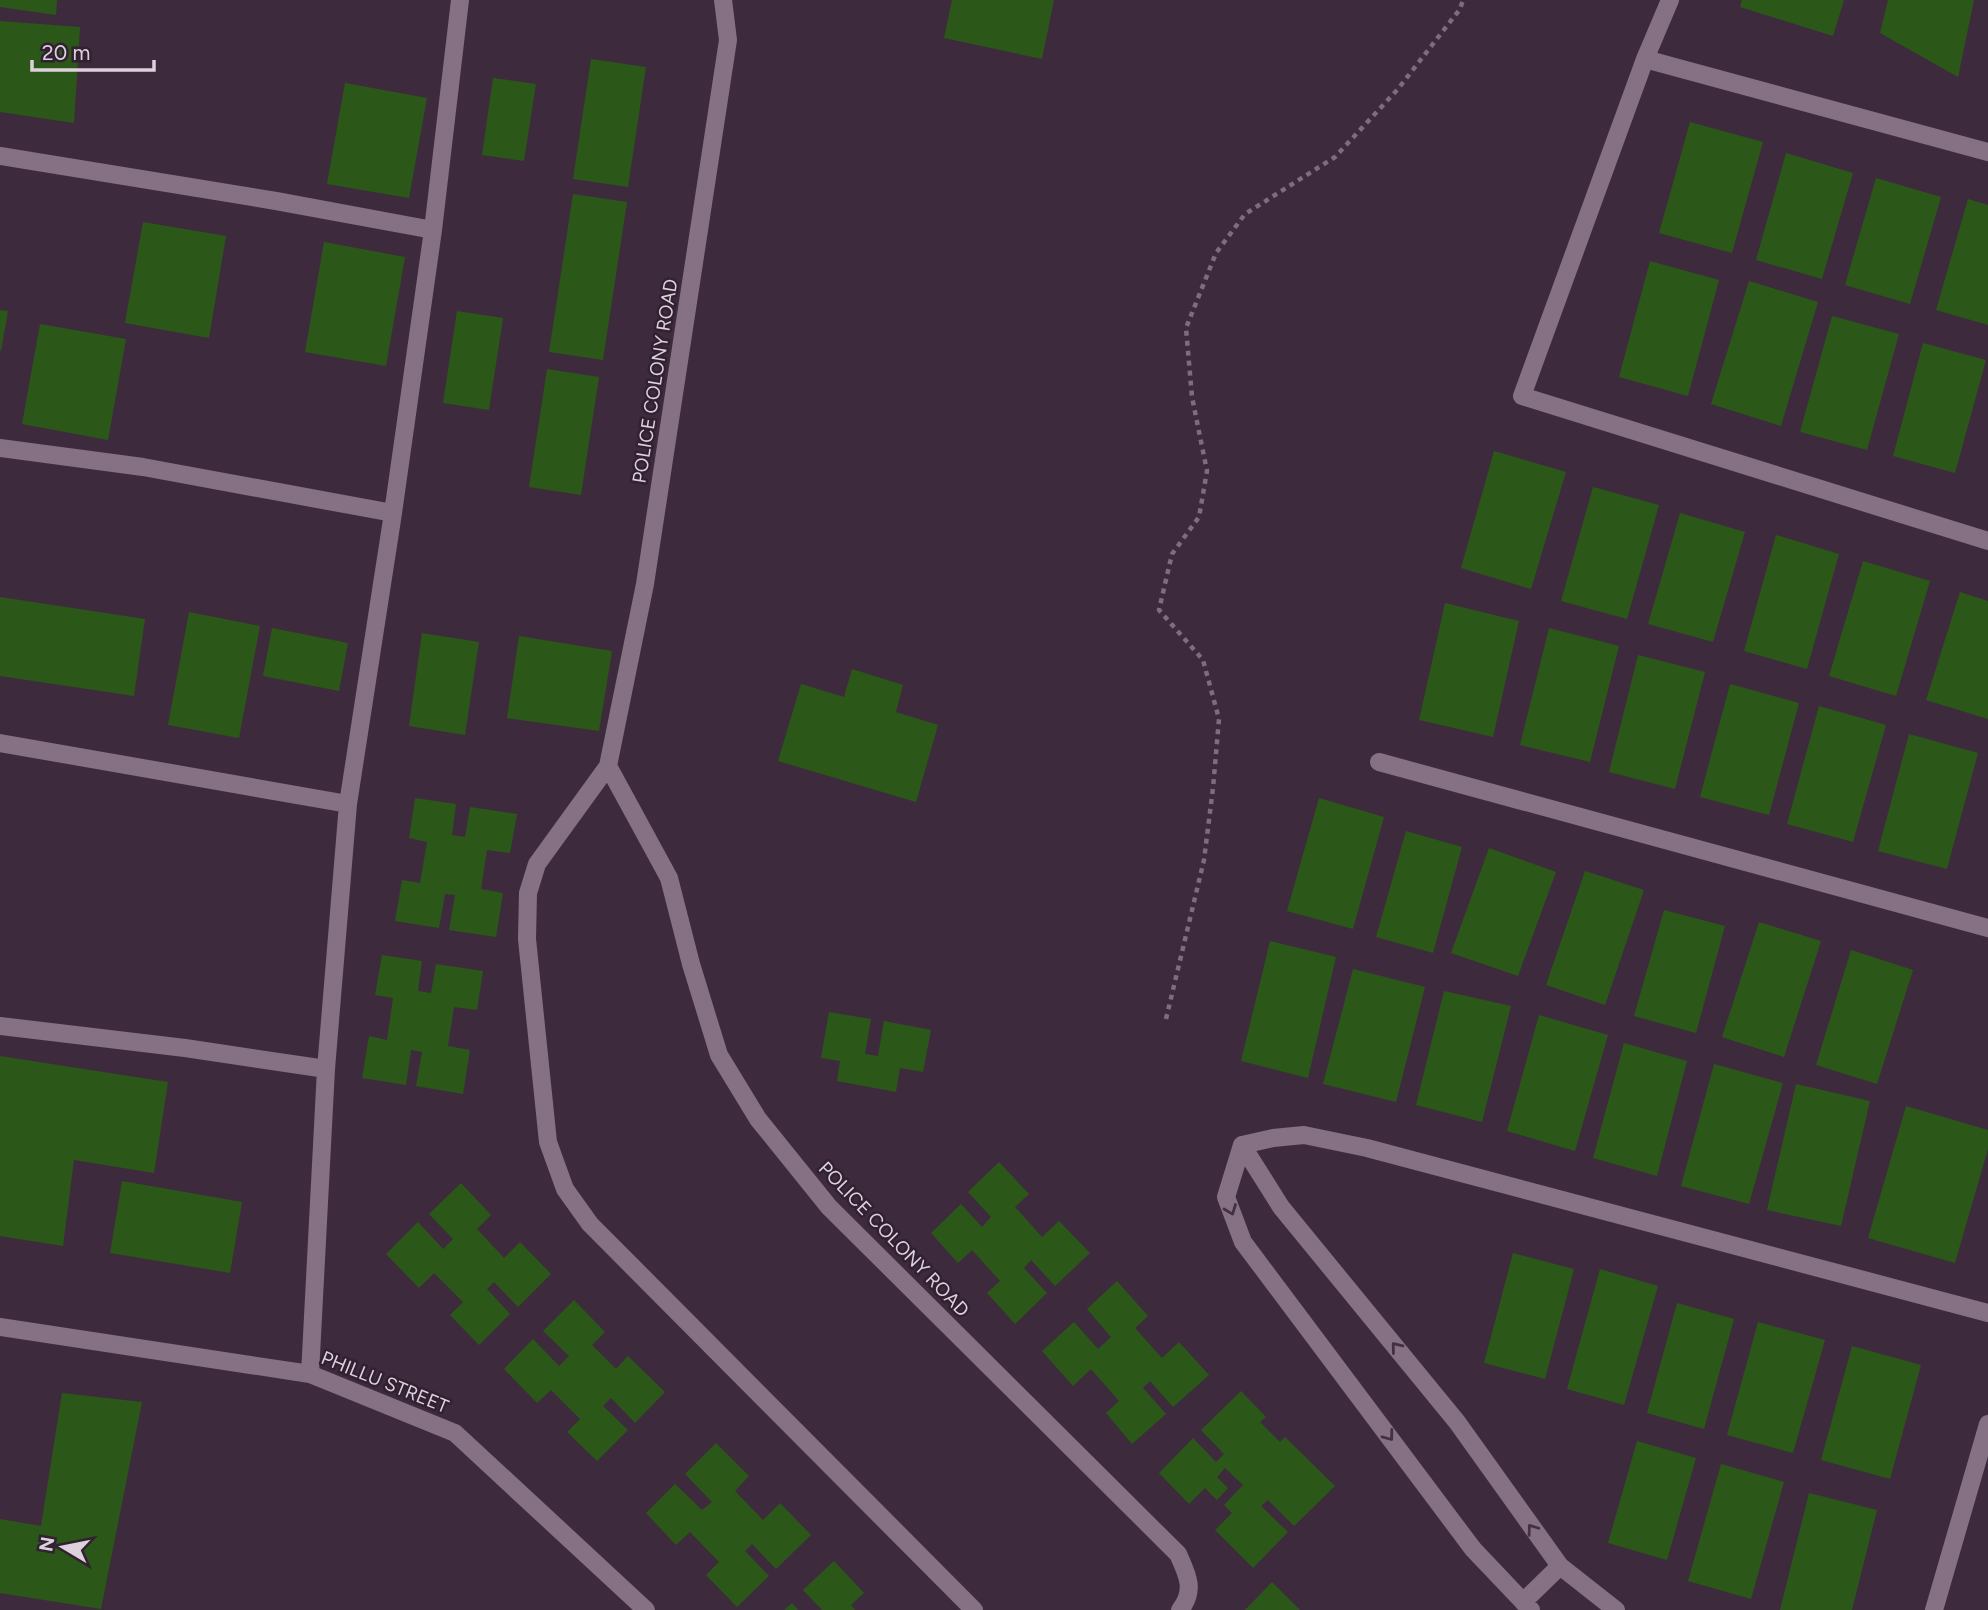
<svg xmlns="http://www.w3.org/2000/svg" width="1988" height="1610" font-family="Figtree,sans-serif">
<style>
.building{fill:#2b5818}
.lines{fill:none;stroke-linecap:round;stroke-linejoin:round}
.path{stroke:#7d6d7d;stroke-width:4.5;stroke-dasharray:5 5;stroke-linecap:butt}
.street{stroke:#857084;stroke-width:18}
.oneway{stroke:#433142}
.labels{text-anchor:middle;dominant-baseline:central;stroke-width:5;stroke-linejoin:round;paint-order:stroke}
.street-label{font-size:19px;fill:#ddd1dc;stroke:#322132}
</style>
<rect width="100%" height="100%" fill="#3d2b3d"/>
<path class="building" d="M0,0H57L56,15L0,7Z
M952,0H1054L1042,59L944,38Z
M1742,0H1844L1833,36L1740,7Z
M1888,0H1974L1958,77L1880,33Z
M0,21L80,27L74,123L0,112Z
M591,59L646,67L628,187L573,179Z
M493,78L536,84L524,161L482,155Z
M345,83L427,98L409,198L327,184Z
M1690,122L1763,142L1732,253L1659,233Z
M1786,153L1853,173L1822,279L1756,260Z
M1876,178L1941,197L1910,304L1845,285Z
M573,194L627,202L603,360L549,352Z
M1968,199L1988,205V325L1936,310Z
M143,222L226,236L209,338L125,323Z
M324,242L405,257L386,366L305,352Z
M1650,261L1719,280L1688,396L1619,377Z
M1749,281L1818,302L1781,426L1711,404Z
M0,310L8,311L1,351L0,350Z
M457,311L503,318L489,410L443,403Z
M1832,316L1899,334L1867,450L1800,432Z
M40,324L126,339L108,440L22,424Z
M1923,343L1986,360L1955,473L1893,456Z
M547,369L599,377L581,495L529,487Z
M1494,451L1566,472L1531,589L1461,568Z
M1593,487L1659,505L1627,619L1561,601Z
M1680,513L1745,532L1713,642L1648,624Z
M1776,535L1839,554L1807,669L1744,651Z
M1863,561L1930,581L1896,696L1829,676Z
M1960,592L1988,601V719L1926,700Z
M0,597L145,619L134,696L0,676Z
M1445,603L1519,621L1493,737L1419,720Z
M189,612L260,626L239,738L168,725Z
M272,628L348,643L339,691L263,676Z
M1549,628L1619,646L1590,762L1520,745Z
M422,633L479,642L465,735L409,726Z
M519,636L612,651L599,731L507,718Z
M1638,655L1705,672L1675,789L1609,772Z
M852,669L903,685L896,712L938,725L916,802L778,761L801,684L844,697Z
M1730,684L1799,703L1769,815L1700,797Z
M1819,706L1886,725L1853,842L1787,824Z
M1909,734L1978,753L1947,869L1878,851Z
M415,798L456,804L452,835L465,837L470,807L517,814L510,853L487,850L481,889L503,893L496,937L449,930L455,895L445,894L439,928L395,921L402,880L420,883L427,842L409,838Z
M1319,798L1384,817L1353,929L1287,911Z
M1406,831L1462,847L1433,953L1376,937Z
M1489,848L1556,872L1518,976L1451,953Z
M1585,871L1644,890L1605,1005L1546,985Z
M1664,910L1725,926L1696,1033L1634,1016Z
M1759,922L1821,941L1784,1057L1722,1037Z
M1270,941L1336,957L1308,1078L1241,1061Z
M1851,950L1913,970L1877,1084L1816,1065Z
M382,955L422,961L418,991L431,993L436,964L483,971L477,1010L454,1007L448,1046L470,1050L463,1094L416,1086L422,1052L411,1050L406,1085L362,1078L369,1036L387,1040L393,998L375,995Z
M1353,969L1425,987L1396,1102L1323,1084Z
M1444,991L1511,1006L1482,1122L1416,1105Z
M829,1012L871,1019L865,1054L878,1056L884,1021L931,1030L923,1072L900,1068L896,1092L837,1081L840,1061L821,1058Z
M1539,1015L1608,1035L1575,1151L1507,1131Z
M1624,1043L1687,1061L1657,1176L1593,1158Z
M0,1056L168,1082L154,1173L74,1160L63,1246L0,1236Z
M1714,1064L1783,1083L1749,1204L1681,1186Z
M1796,1084L1870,1101L1841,1226L1767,1210Z
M1906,1106L1988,1130V1149L1955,1263L1868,1238Z
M999,1162L1029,1194L1015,1207L1042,1237L1059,1221L1090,1253L1055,1286L1031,1260L1024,1268L1047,1293L1015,1324L987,1293L1000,1281L972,1250L958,1263L931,1233L961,1204L982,1227L991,1217L968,1192Z
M122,1181L242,1202L230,1273L110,1253Z
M461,1183L491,1215L477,1229L504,1258L520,1242L551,1274L518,1307L494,1282L487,1289L510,1314L479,1345L450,1315L463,1302L434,1273L419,1288L386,1254L418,1222L443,1249L453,1239L429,1214Z
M1513,1253L1574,1269L1545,1379L1484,1363Z
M1600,1269L1658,1286L1624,1405L1567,1389Z
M1117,1281L1148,1316L1135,1328L1162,1358L1179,1342L1209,1375L1173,1407L1150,1381L1143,1388L1166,1414L1132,1444L1106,1413L1119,1401L1091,1369L1073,1386L1042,1351L1074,1322L1098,1349L1111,1337L1087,1309Z
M574,1300L605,1332L592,1345L616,1369L628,1356L665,1392L635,1423L611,1398L603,1406L628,1430L597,1461L567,1432L580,1419L551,1390L537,1403L504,1369L533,1339L559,1366L569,1356L543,1331Z
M1677,1303L1734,1319L1704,1429L1647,1413Z
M1758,1322L1825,1340L1793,1453L1727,1435Z
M1852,1346L1921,1365L1890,1479L1821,1460Z
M1241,1391L1266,1417L1260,1422L1280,1442L1285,1437L1335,1486L1294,1526L1268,1500L1261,1506L1288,1532L1253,1568L1215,1530L1232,1513L1224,1505L1243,1485L1225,1468L1217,1477L1228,1488L1217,1500L1205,1488L1189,1504L1159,1473L1193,1438L1216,1462L1224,1454L1201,1430Z
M62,1393L142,1402L101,1609L0,1593V1519L41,1526Z
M1637,1441L1696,1458L1667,1560L1608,1543Z
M716,1443L749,1476L735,1491L763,1520L780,1503L811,1535L776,1569L752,1544L745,1551L769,1576L737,1607L706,1575L719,1562L690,1532L676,1545L646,1513L675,1484L702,1510L712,1502L685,1474Z
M1721,1464L1784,1482L1751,1599L1688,1581Z
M1809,1493L1877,1510L1852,1610H1780Z
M834,1561L864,1593L851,1605L855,1610H822L803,1590Z
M1272,1582L1300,1610H1245Z
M792,1603L798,1610H784Z"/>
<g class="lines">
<path class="path" d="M1166,1019L1204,860L1213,788L1219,719L1203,660L1159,610L1172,554L1199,517L1207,471L1192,397L1186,328L1216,253L1245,214L1335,157L1398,89L1460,9L1463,0"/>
<path class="street" d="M723,0L728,40L645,584L608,766L537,864L528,893L527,939L548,1142L565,1189L590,1224L974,1610
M1670,0L1645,59L1522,396L1988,541
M1645,59L1988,152
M0,156L276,201L433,230
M0,448L143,467L393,513
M0,743L348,804
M1379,762L1988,928
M608,766L669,878L691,964L719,1055L758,1119L829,1207L1178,1554C1187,1574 1196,1590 1180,1610
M0,1026L185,1048L326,1069L310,1374
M326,1069L348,804L393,513L433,230L460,0
M1242,1145L1273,1138L1304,1135L1367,1148L1988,1313
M1242,1145L1281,1207L1457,1422L1560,1566L1616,1610
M1242,1145L1226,1197L1243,1242L1473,1549L1531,1610
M0,1327L310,1374L455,1433L646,1610
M1523,1602L1560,1566
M1934,1610L1988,1424"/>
</g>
<defs><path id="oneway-chevron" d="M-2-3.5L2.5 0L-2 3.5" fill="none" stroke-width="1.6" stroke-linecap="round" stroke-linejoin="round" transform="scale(1.75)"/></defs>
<g class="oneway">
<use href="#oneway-chevron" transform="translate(1231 1210) rotate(69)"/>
<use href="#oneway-chevron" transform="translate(1396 1347) rotate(-129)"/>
<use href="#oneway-chevron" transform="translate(1389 1436) rotate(53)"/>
<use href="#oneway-chevron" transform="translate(1532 1529) rotate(-126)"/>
</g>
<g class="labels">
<g class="street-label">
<text transform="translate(655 381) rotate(-81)">POLICE COLONY ROAD</text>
<text transform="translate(894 1239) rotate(46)">POLICE COLONY ROAD</text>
<text transform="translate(385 1382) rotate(22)">PHILLU STREET</text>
</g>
</g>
<g transform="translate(63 1547) rotate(280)" stroke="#322132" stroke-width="5" paint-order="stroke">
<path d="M0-5L12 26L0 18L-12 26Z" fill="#ddd1dc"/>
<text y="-10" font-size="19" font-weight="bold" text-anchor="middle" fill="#ddd1dc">N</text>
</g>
<path d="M32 60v10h122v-10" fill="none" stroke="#ddd1dc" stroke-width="3.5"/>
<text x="42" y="60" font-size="21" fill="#ddd1dc" stroke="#322132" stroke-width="5" paint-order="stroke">20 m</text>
</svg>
